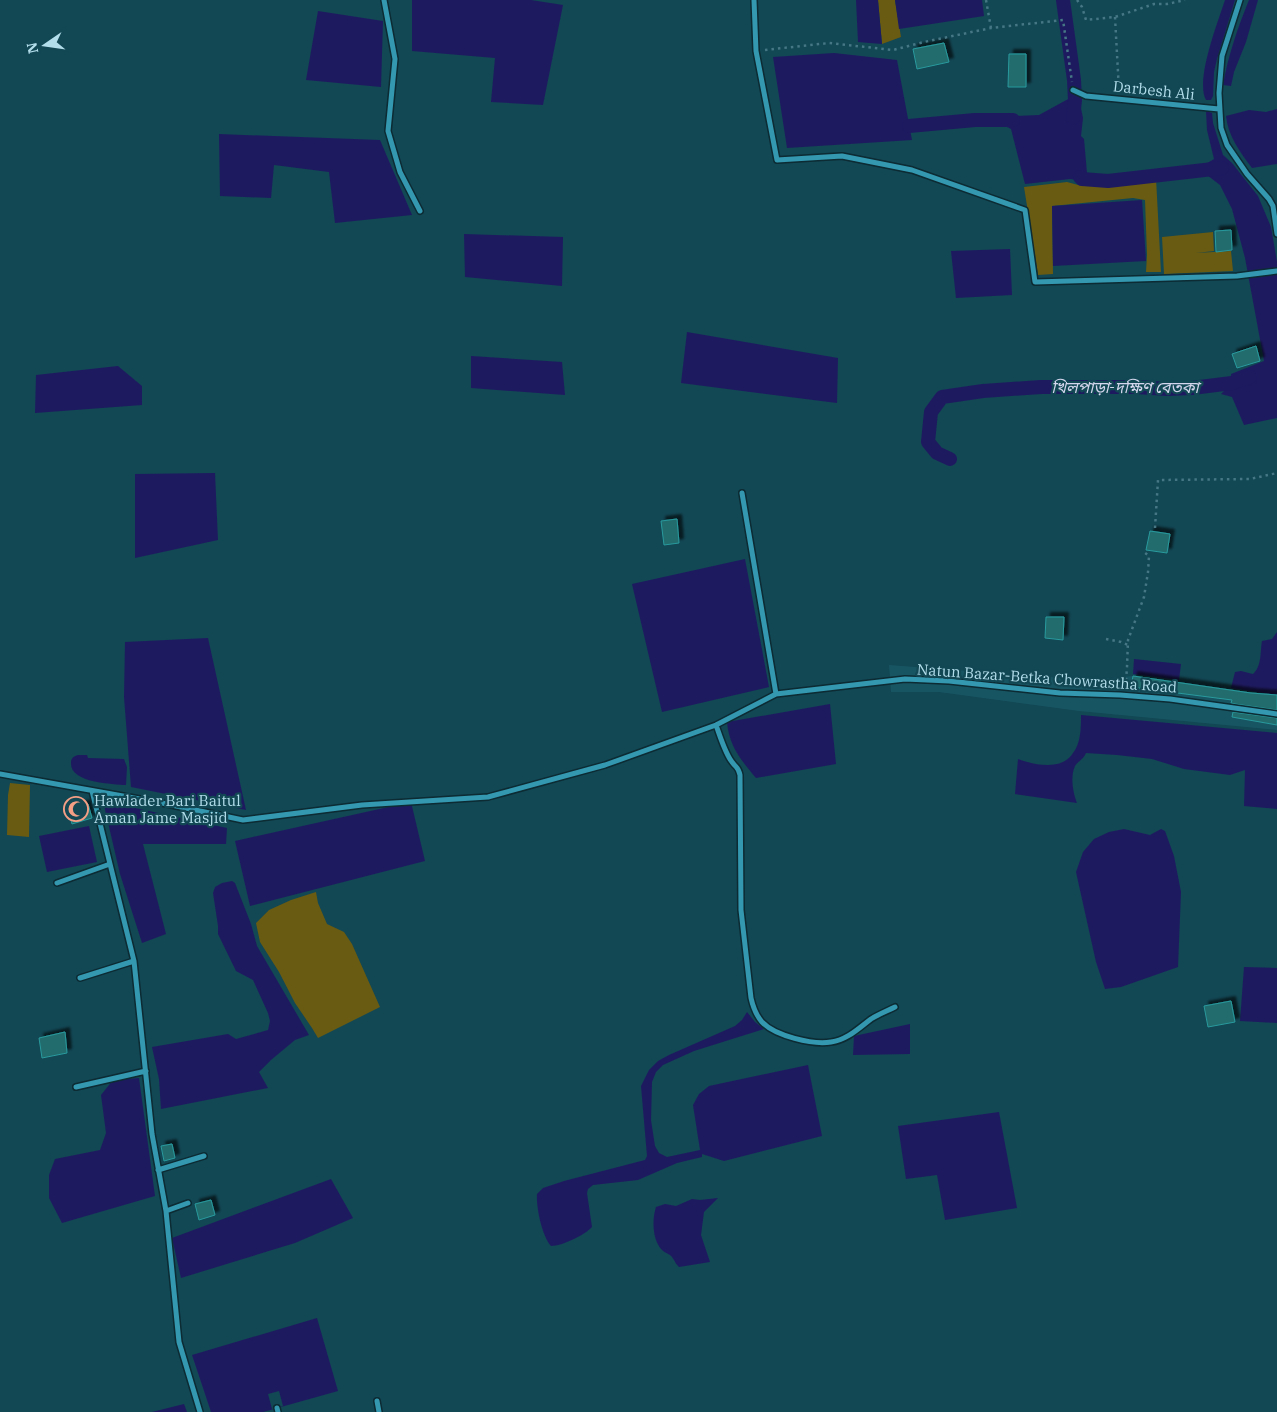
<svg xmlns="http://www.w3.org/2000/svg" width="1277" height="1412" font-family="'IBM Plex Serif','Noto Sans Bengali',serif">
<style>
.built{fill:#185563}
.green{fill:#695b12}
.water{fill:#1e1a60}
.pier{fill:#124754}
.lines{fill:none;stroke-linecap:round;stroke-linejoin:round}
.canal{stroke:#1e1a60;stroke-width:14}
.building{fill:#216c6e;stroke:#299a9d;filter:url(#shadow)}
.street-casing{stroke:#0c2b33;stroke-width:8}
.path{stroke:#457784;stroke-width:2.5;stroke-dasharray:2.5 4;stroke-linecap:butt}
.street{stroke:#3498b0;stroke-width:5}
.labels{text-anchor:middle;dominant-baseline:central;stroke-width:4.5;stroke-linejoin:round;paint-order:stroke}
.street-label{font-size:15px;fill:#b2ddea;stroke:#124754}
.poi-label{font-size:15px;fill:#b2ddea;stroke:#124754;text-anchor:start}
.water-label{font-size:16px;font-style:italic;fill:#d3d6ec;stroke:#124754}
</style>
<defs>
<filter id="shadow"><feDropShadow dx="4.5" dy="-4.5" stdDeviation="1" flood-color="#0009"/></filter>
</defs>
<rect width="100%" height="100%" fill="#124754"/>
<path class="built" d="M1277,655V730L1079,711L939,692H891L889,665L1090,680L1133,676L1251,693L1272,695Z"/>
<path class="green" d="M878,0H895L901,37L882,44Z
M1156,178L1161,272H1146L1147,255L1145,200L1133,198L1052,206L1053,274L1038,275L1024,187L1067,182L1082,186L1145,180Z
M1213,232L1214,251L1196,253L1231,251L1233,271L1164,274L1162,237Z
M10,783L30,785L29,837L7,835L8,795Z
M316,892L318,903L327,924L344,932L352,944L380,1007L318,1038L312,1028L295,1003L279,972L260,942L256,923L269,910L291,900Z"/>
<path class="water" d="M412,0H531L563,5L543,105L491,102L495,58L412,51Z
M856,0H878L882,44L858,42Z
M895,0H982L984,16L899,29Z
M1225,0H1235L1217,59L1214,72L1213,96L1211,100H1206C1195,80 1218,22 1225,0Z
M1249,0H1258L1246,42L1234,72L1231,86L1223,85C1228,56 1238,27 1249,0Z
M318,11L383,21L381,87L306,80Z
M834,53L897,60L912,140L787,148L773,57Z
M1070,98L1079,99L1083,118L1081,136L1084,139L1087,173L1091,176L1096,178V182L1070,179L1025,184L1011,129L996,121V117L1039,115Z
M1277,109V164L1252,168C1240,152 1228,136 1226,116L1249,110L1266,112Z
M1206,111L1212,113L1213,123L1223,155L1232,163L1258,196L1271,227L1277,262V418L1244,425L1232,397L1221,394L1232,383L1231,374L1264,361L1245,258L1232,209L1220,185L1203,172L1204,165L1214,159L1207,130Z
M219,134L380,140L412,215L335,223L329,172L274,165L271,198L220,196Z
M1142,200L1146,261L1053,266L1052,206Z
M464,234L563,237L562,286L465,277Z
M1010,249L1012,295L956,298L951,251Z
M687,332L838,358L837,403L681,383Z
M471,356L562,362L565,395L471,388Z
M118,366L142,386V405L35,413L36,375Z
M215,473L218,540L135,558V474Z
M745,559L769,687L662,712L632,584Z
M1277,632V695L1231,688L1235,672L1241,671L1253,674C1262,666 1260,652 1262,641L1272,639Z
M208,638L246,810L131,787L124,697L125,642Z
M1134,659L1181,664L1179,680L1133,674Z
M830,704L836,764L756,778C741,760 729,746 727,722Z
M1081,715L1277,733V809L1244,806L1245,770L1230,775L1184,769L1152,759L1117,755L1086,753C1084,759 1078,761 1075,766C1070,777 1073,793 1077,803L1015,794L1018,759C1034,765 1062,771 1073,753C1081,743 1081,727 1081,715Z
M78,755H87L88,758L124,759L127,767L126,785C113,784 70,783 71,763C71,758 74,756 78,755Z
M103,801L227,828L226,844H143L166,934L142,943L120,874Z
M411,802L425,861L250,906L235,841Z
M89,826L97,862L47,872L39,836Z
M1124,829L1150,835L1161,829L1165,831L1174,856L1181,892L1178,967L1121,987L1105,989L1096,962L1076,872L1083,852L1094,839L1109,832Z
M232,881L235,883L251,924L257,946L309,1035L295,1040L271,1060L259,1072L268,1088L161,1109L159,1079L152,1047L228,1034L236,1039L268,1030L270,1021L268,1013L253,980L236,971L218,934V926L213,893L215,887L222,883Z
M1244,967L1277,968V1023L1240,1021Z
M747,1012L755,1022L764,1029L694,1051L663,1065L656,1072L652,1082L651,1120L655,1146L659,1153L667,1157L700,1150L693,1105L699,1094L709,1086L808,1065L822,1136L724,1161L702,1154V1157L677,1163L638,1180L593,1185L588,1189L587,1193L592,1227C585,1235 562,1246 551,1246C542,1236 536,1207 537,1194L543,1188L564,1181L645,1160L647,1156L641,1086L649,1070L658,1061L669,1055L735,1026L742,1020Z
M910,1024V1054L853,1055L854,1036Z
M139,1078L155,1196L62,1223L49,1198V1175L55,1159L100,1150L106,1133L101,1095L113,1080Z
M999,1112L1017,1208L945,1220L937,1175L906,1179L898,1126Z
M331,1179L353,1218L295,1243L181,1278L172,1238Z
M718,1198L704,1212L701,1235L710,1262L679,1267C675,1263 675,1261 672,1257C670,1254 665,1253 662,1250C652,1240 652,1219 656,1207L665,1204L676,1206L692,1199L700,1200Z
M317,1318L338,1391L263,1412H211L192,1355Z
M184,1404L187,1412H152Z"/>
<path class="pier" d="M279,1391L283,1406L272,1409L268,1394Z"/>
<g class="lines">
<path class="canal" d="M1063,0L1074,80L1075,100L1073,118
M909,126L975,120H1013
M1080,177L1082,179L1108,181L1222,168
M950,459L937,453L928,442L931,412L942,397L983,391L1041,387H1137L1167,389L1192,388L1232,383L1250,377"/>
</g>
<path class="building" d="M944,43L949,62L917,69L913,49Z
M1009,54H1026V87H1008Z
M1231,230L1232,250L1216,252L1215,231Z
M1256,346L1260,361L1237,368L1232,354Z
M677,519L679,543L664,545L661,521Z
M1150,531L1170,534L1167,553L1146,550Z
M1046,617H1064L1063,640L1045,638Z
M1133,676L1251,693L1277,695V710L1235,704L1231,703L1232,700L1131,687Z
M1233,712L1277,718V725L1232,717Z
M88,804L92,818L72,824L68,809Z
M1231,1001L1235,1022L1208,1027L1204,1006Z
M65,1032L67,1053L42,1058L39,1038Z
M172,1144L175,1158L164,1161L161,1146Z
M211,1200L215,1215L199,1220L195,1204Z"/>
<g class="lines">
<defs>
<path id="street" d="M384,0L395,59L388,131L400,172L420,211
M754,0L756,51L777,160L842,156L912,170L1025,210L1035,282L1237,276L1277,271
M1240,0L1222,56L1219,93L1221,128L1227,145L1247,174L1269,199L1273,206L1277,234
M1073,90L1086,96L1219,109
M742,493L776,694
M716,725C720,736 725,753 732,762C737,769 738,766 740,775L741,910L751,998C753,1007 756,1015 762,1022C775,1036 813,1045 831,1042C847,1040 859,1028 871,1019C879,1014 887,1011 895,1007
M0,774L162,803L243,820L362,805L488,797L605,765L716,725L776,694L905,679L949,681L1060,693L1120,695L1170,699L1277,714
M92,791L134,961L152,1134L166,1211L179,1342L200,1412
M57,883L110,864
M80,978L134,961
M76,1087L146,1071
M158,1170L204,1156
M166,1211L188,1203
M377,1401L379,1412
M277,1408L278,1412"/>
</defs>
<use href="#street" class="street-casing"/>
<path class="path" d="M986,0L991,28
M1077,0L1082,7L1086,20L1115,17L1154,4H1167L1185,0
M1115,17L1119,91
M765,50L829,43L893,50L924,42L991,28L1063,20L1072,82
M1155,528L1158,480L1250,479L1277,473
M1106,639L1121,642L1128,645
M1123,686L1126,681L1127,667L1128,640L1144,597L1148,572L1149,556L1144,552"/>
<use href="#street" class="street"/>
</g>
<defs>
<symbol id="mosque-ring" viewBox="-11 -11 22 22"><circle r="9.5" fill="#124754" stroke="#f39f85" stroke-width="1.5"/><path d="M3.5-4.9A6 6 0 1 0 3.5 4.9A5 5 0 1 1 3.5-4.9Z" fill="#f39f85"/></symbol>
</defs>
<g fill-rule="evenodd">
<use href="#mosque-ring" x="62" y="795" width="28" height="28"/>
</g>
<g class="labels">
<g class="street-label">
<text transform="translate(1154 90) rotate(6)">Darbesh Ali</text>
<text transform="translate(1047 678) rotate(4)">Natun Bazar-Betka Chowrastha Road</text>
</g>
<g class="poi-label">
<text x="94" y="800">Hawlader Bari Baitul<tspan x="94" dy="17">Aman Jame Masjid</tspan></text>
</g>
<g class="water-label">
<text x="1125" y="387">খিলপাড়া-দক্ষিণ বেতকা</text>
</g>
</g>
<g transform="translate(45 45) rotate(257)" stroke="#124754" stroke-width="4" paint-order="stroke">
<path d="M0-4L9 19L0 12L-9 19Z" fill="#b2ddea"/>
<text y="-8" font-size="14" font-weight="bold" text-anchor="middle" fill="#b2ddea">N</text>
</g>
</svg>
